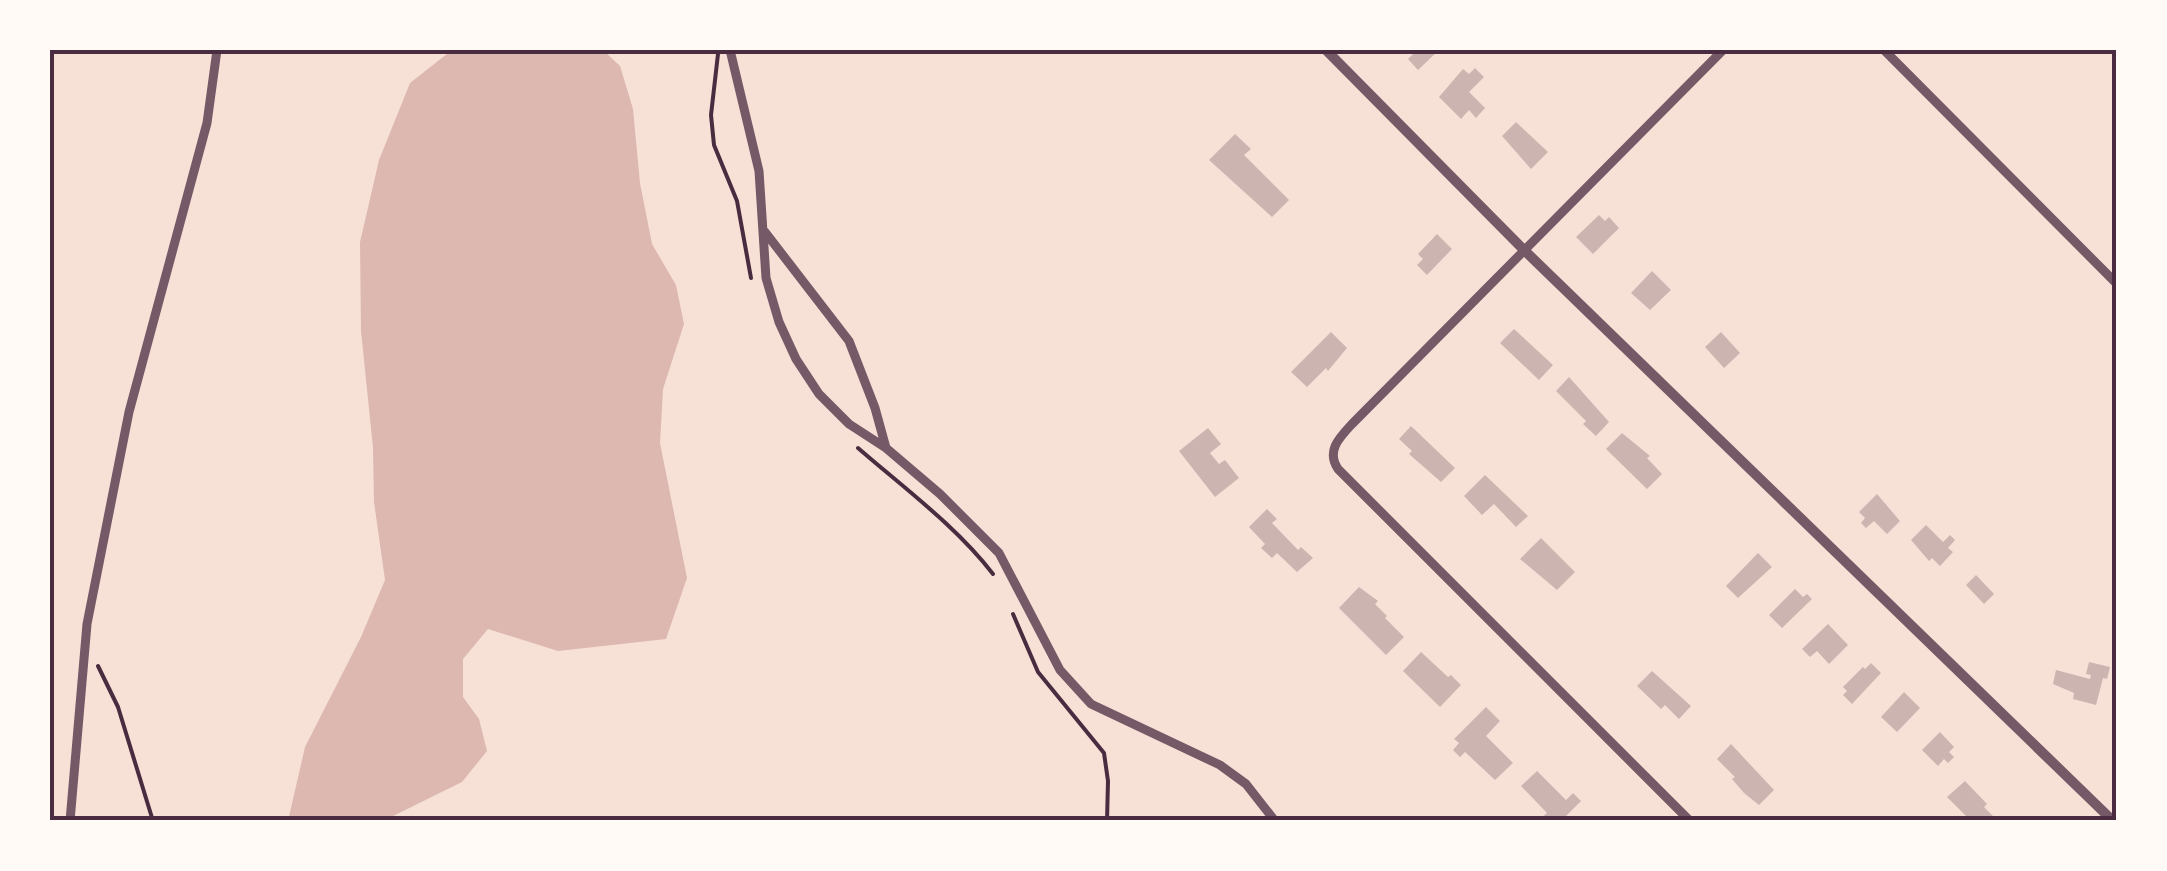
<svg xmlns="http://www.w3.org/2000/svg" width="2167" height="871" font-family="Inter,sans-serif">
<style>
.water{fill:#dcb8b0}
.building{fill:#ccb4b1}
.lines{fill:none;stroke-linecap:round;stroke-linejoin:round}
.path{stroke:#4a2c40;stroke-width:4}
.minor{stroke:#755966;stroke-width:9}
.tertiary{stroke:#755966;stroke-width:10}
.neatline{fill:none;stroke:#4a2c40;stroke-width:4}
</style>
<rect width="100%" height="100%" fill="#f7e1d7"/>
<path class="water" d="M452,50H603L620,66L633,109L640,183L652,244L676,285L684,324L663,389L660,443L687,578L666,639L558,651L488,629L463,659V697L479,719L487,751L462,782L383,821H288L305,747L361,637L385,580L374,502L373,448L361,331L360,242L379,160L410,83Z"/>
<path class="building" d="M1417,50H1439L1418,70L1408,59Z
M1475,68L1484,77L1469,92L1485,108L1476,118L1469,110L1461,119L1439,97L1463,69L1469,74Z
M1516,122L1548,152L1531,169L1502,136Z
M1235,134L1251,149L1244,155L1289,200L1272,217L1209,160Z
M1599,215L1605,221L1609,217L1619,228L1593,254L1576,237Z
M1437,234L1452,249L1427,275L1417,265L1423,259L1418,254Z
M1652,271L1671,290L1650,310L1631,293Z
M1514,329L1553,365L1539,380L1500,343Z
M1331,332L1347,348L1328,371L1326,368L1307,387L1291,372Z
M1721,332L1740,353L1724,368L1705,347Z
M1569,377L1609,422L1596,436L1583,424L1586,421L1556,391Z
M1411,426L1455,468L1441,482L1409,454L1412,451L1399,439Z
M1208,428L1221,444L1210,453L1219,464L1225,460L1239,478L1215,497L1179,451Z
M1622,433L1650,456L1647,458L1662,474L1647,489L1606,449Z
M1485,475L1528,516L1516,527L1494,504L1482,515L1464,496Z
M1877,494L1900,521L1887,534L1874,521L1866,528L1861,523L1865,518L1859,512Z
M1267,509L1277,519L1272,523L1298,550L1301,547L1313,558L1297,572L1277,553L1272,558L1261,548L1265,544L1249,527Z
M1926,525L1943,542L1950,535L1955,540L1948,548L1953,552L1940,566L1932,558L1929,561L1911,540Z
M1541,538L1575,572L1557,590L1520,559Z
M1758,553L1772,567L1738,598L1726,586Z
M1976,575L1994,594L1984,604L1966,585Z
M1359,587L1378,601L1375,604L1387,616L1385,618L1404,637L1386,655L1339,608Z
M1795,589L1803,597L1807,594L1812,599L1782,628L1769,615Z
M1828,624L1848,645L1829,664L1817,651L1810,657L1802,649Z
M1421,652L1448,677L1451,675L1461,685L1440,707L1403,671Z
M2089,662L2110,667L2107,679L2103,678L2096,705L2073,699L2074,693L2053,684L2056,670L2090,679L2091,675L2086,674Z
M1871,663L1881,673L1852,704L1843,695L1847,691L1843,687L1863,667L1865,669Z
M1652,671L1691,706L1679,719L1665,705L1661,709L1637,686Z
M1904,692L1920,708L1897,732L1881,717Z
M1486,707L1500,721L1486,736L1513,763L1495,780L1465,752L1460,757L1453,750L1459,743L1454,739Z
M1940,732L1954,747L1949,752L1954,757L1948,763L1944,759L1938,766L1922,750Z
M1731,744L1774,790L1759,805L1744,793L1732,779L1735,777L1717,759Z
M1537,771L1566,800L1573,793L1581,801L1561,821H1538L1547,813L1521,786Z
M1965,781L1987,804L1984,807L1998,821H1971L1947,797Z"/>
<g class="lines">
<path class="path" d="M718,54L711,115L714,145L737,201L751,278
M858,448C904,488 956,526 993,574
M1013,614L1038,672L1104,753L1108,781L1107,821
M98,666L118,707L153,821"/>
<path class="minor" d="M730,50L759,171L766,278L779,322L796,359L819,394L849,424L886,448L940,494L999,553L1060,670L1091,704L1220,765L1246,784L1275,821
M1884,50L2117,284
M765,232L849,341L875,408L886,448
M70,821L87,624L129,412L207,123L217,50
M1690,821L1338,469C1326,451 1339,438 1352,424L1723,50"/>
<path class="tertiary" d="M1326,50L1523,249L2113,821"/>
</g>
<rect width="2167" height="871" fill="none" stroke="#fffaf5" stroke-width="105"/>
<rect x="52" y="52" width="2062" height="766" class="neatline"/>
</svg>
